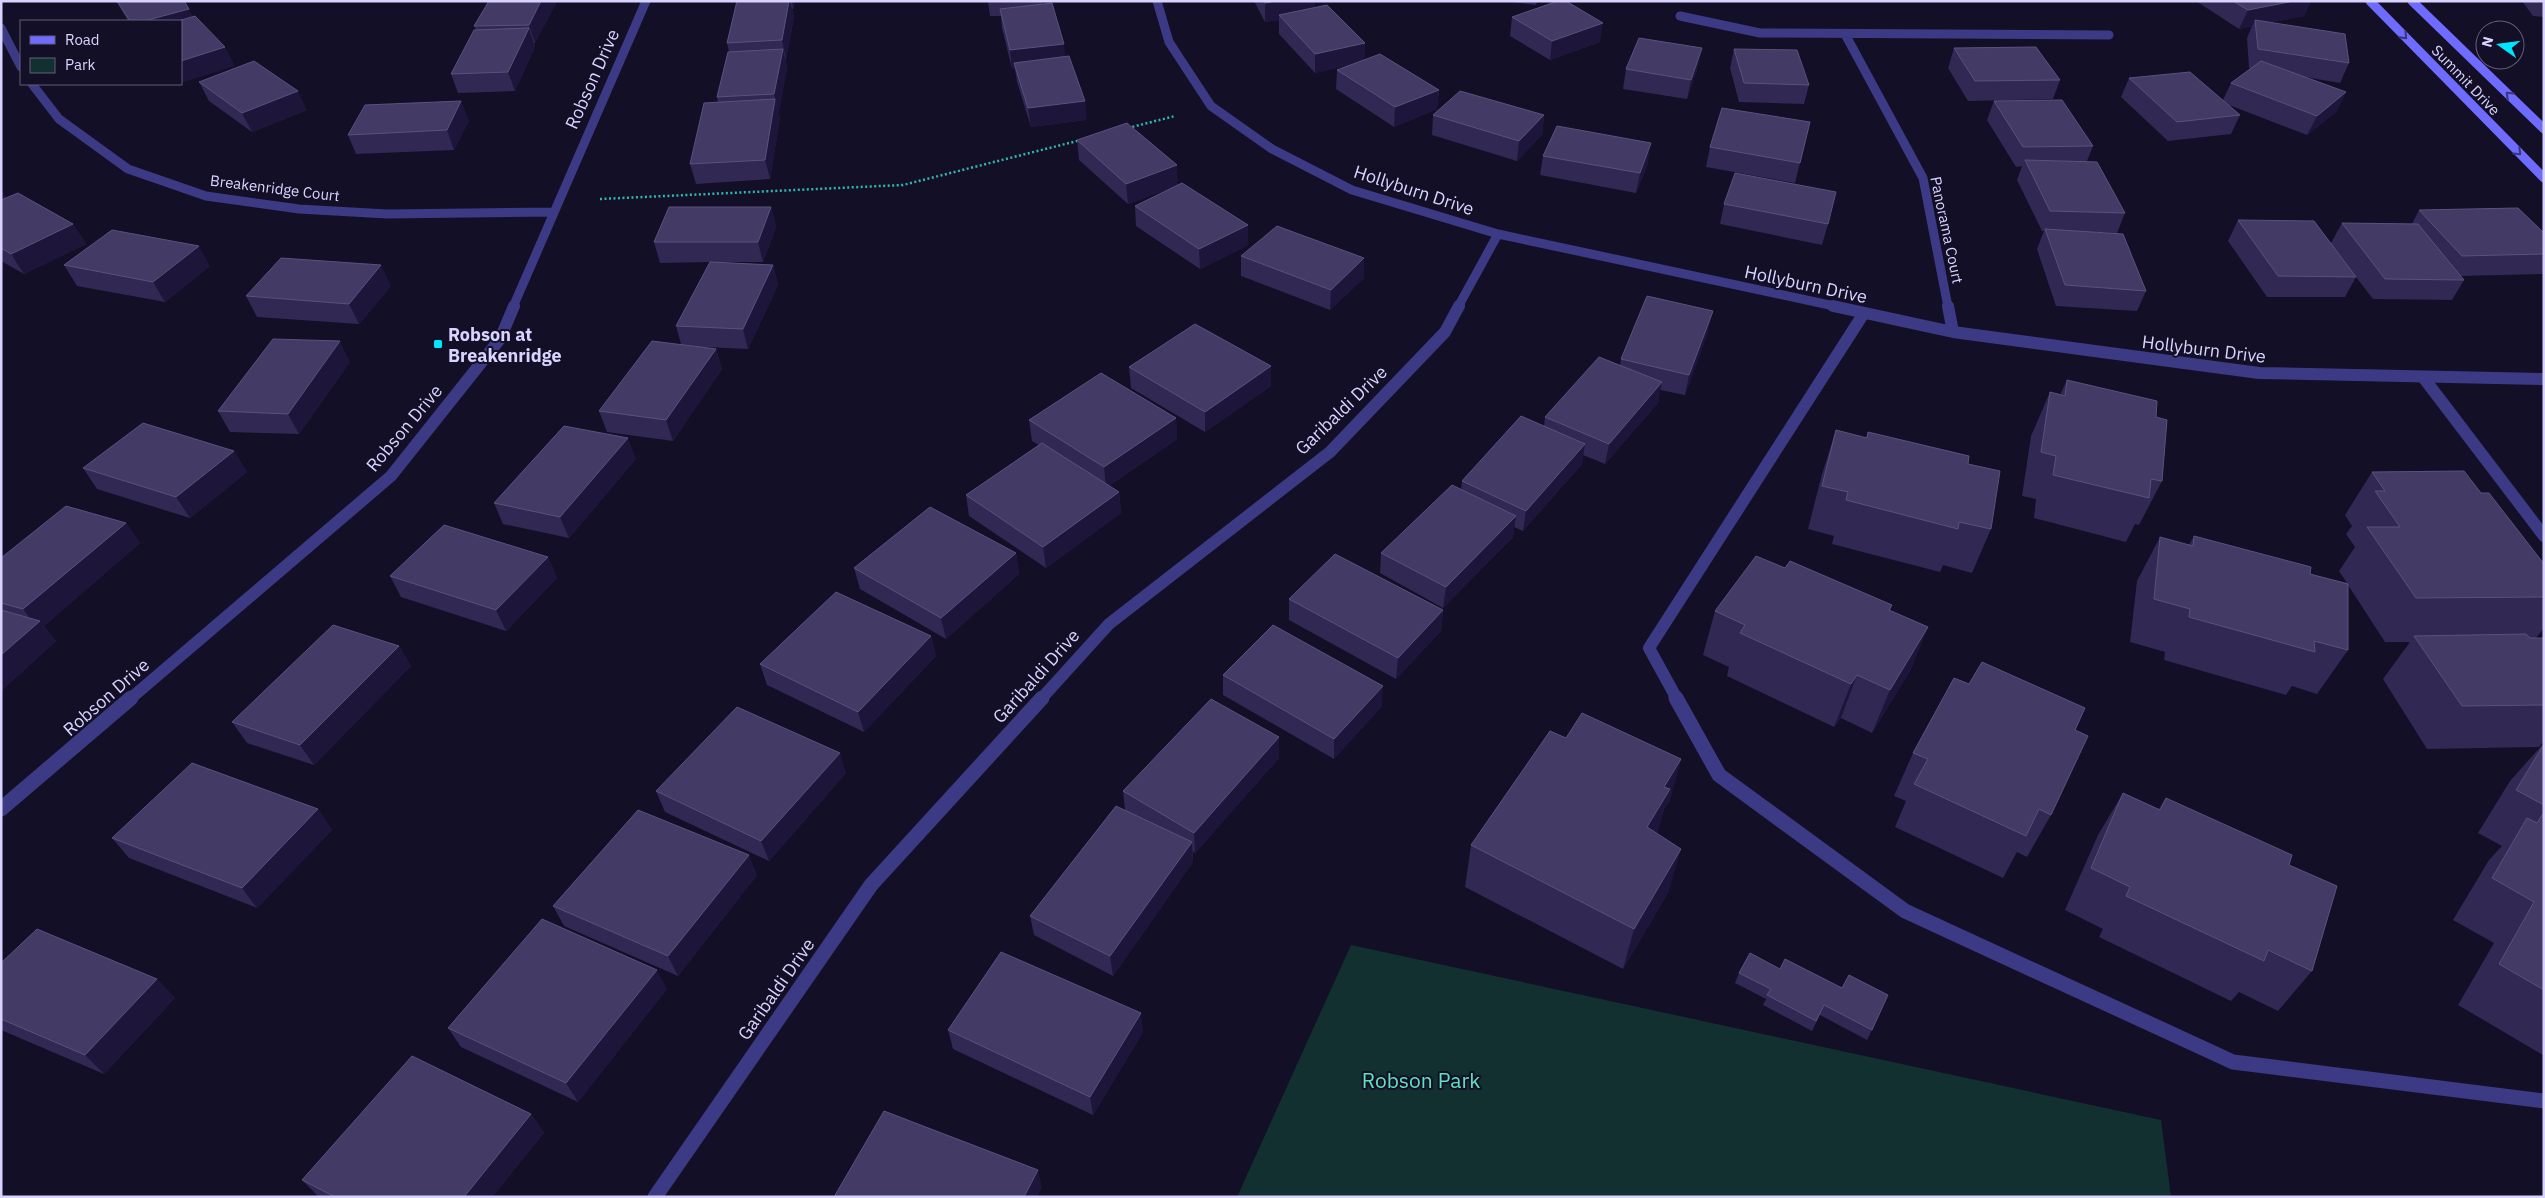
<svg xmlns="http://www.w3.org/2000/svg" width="2545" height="1198" font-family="'IBM Plex Sans',sans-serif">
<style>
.green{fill:#12302f}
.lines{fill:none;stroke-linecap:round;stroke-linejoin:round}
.path{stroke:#2fb8b0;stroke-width:2.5;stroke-dasharray:2 2.5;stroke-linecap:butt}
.service-far1{stroke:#3d3a85;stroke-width:12}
.service{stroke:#3d3a85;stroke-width:15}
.minor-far2{stroke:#3d3a85;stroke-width:9}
.minor-far1{stroke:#3d3a85;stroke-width:12}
.minor{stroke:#3d3a85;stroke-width:15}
.secondary{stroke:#6f6bff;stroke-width:9}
.wall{fill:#312854}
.shaded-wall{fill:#1d163a}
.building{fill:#433a66;stroke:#5a527e}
.oneway{stroke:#38347d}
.poi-dot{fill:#00e5ff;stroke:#130f26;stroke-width:2}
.labels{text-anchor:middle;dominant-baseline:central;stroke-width:4;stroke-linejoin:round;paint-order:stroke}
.far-street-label{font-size:15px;fill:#d9d4ff;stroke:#130f26}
.street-label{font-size:18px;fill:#d9d4ff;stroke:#130f26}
.poi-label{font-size:18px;font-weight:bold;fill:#d9d4ff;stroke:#130f26;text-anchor:start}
.near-park-label{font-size:21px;fill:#5fe0c0;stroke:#130f26}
</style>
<rect width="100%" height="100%" fill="#130f26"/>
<path class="green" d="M1351,945L2161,1120L2171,1197H1237Z"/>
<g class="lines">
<path class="path" d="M1128,128L1175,116
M600,199L903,185L1081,140"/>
<path class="service-far1" d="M2423,377L2544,536
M1677,699L1649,648L1864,313"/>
<path class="service" d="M1676,698L1719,775L1905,911L2233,1062L2544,1101"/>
<path class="minor-far2" d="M1157,1L1169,42L1211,106L1272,149L1352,190L1498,234L1839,307
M1680,16L1760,33L2109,35
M1,28L21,67
M1845,34L1923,178L1948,307
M32,84L59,119L128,169L206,196L299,209L387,214L553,212
M513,307L646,1
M1458,307L1498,234"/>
<path class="minor-far1" d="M1833,306L1953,332L2259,373L2544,379
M1948,306L1953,332
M130,699L391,476L500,339L514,306
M1041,699L1109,624L1330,452L1445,332L1459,306"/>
<path class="minor" d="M1,809L131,698
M655,1197L871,885L1042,698"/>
<path class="secondary" d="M2370,1L2544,178
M2412,1L2544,129"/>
</g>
<path class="wall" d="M116,1H184L193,17L235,66L181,21H128Z
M489,1H556V3L535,43H534L535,47L515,91L458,93L451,74L476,30L474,26Z
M737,1H795L793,9H792L794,17L786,59H785L787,68L778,113L780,118L770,179L696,184L690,164L718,103L717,97L729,52L727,43Z
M988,1H1042V4L1085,101L1086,120L1031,127L1017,82L1015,69H1012L1002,28L1001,16H990Z
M1254,1H1315V7L1365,43L1364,60L1439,90L1437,109L1394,127L1336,89L1337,70L1349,65L1315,73L1279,34V20L1265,22Z
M1504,1H1537L1536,5Z
M2196,1H2311L2304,16L2273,22L2349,63L2340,83L2305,77L2346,92L2336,112L2307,135L2229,105L2240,115L2231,134L2168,141L2121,97L2129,78L2223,100L2231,83L2251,68H2249L2247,38L2252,26L2239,29Z
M2522,1H2544V17L2533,16Z
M1512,17L1600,42L1550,60L1510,36Z
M1954,48L2060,80L2053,99L1968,101L1948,68Z
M1734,49L1809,85L1804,104L1739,102L1730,68Z
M1698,67L1687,99L1623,89L1626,69Z
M199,82L307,110L252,132L209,101Z
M1994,101L2093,146L2087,161L2125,213L2117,233L2093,232L2146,291L2137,311L2056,306L2037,249L2044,231H2042L2017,180L2022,166L2016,167L1987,120Z
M1433,115H1544L1542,135L1517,161L1432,135Z
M469,120L454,150L356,154L348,135Z
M1810,122L1795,183L1706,167L1710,147Z
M1077,140L1178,185L1248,245L1200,269L1136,226L1135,206L1176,186L1128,204L1079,160Z
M1543,156L1648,163L1636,193L1540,175Z
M1,190L6,198L73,224L86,244L24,274L1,261Z
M1724,204L1828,224L1822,245L1720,224Z
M771,207L776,227L763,262H718L773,265L778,285L748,349L704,347L716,349L722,369L673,441L607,432L599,411L681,344L676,326L710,262L660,263L654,242Z
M2419,210L2544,233V274L2461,276L2464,280L2452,300L2373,299L2356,277L2345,297H2267L2228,241L2238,220L2331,243L2342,223L2412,224Z
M1241,256L1364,278L1330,310L1241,276Z
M64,265L210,266L165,302L77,286Z
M391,286L359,324L257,317L246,296Z
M1708,332L1685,395L1660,390L1658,403L1605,464L1583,455L1582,464L1523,531L1514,527L1513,537L1443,608L1380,573L1381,553L1461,489L1462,481L1544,426L1545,417L1620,365L1621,359Z
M350,362L299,434L230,432L218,411Z
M1271,366V386L1205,432L1131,388L1129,367Z
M2067,380L2156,417L2162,481L2139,525L2135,524L2126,542L2034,518L2036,499L2022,496L2031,436L2050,392L2060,395Z
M1176,418L1177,439L1109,486L1119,492L1121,513L1046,568L969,516L966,495L1039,445L1032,441L1029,420Z
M1836,430L1866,438L1868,432L1968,464L1991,529L1972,573L1943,565L1940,572L1832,544L1834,536L1808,529L1822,474Z
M234,451L247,472L190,518L97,489L83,468Z
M636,459L569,538L503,524L494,503Z
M2372,472L2481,493L2544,564V628L2536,638H2544V741L2539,747L2427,749L2383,679L2410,642H2385L2348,585V650L2317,694L2292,686L2286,695L2164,660L2165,652L2130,642L2137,581L2160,537L2189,545L2194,536L2310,574L2347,583L2339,571L2355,547L2346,534L2352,526L2345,515Z
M126,523L140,543L44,626L56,641L1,691V558Z
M1016,553L1019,574L946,639L860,589L854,568Z
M548,557L557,578L506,631L401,597L390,576Z
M1785,568L1892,605L1890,611L1928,627L1910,671L1872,733L1841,718L1834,727L1727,676L1729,667L1703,655L1715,611Z
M1289,599L1443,610L1441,631L1396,679L1289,620Z
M931,636L936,656L864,732L767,685L760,664Z
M399,646L411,666L314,765L247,743L232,722Z
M1223,675L1382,706L1334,759L1223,695Z
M2075,730L2051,815L2027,857L2017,852L2003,878L1895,827L1906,801L1894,796L1913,753Z
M1279,737V758L1195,853L1193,851V862L1113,976L1034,935L1030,916L1125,810L1123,791Z
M1566,738L1681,759L1669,802L1664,809L1657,833L1669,891L1623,969L1465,887L1471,845Z
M2544,743V1055H2543L2458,1005L2494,943L2453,920L2489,860L2502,846L2478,833L2510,781Z
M846,773L769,861L665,812L656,791Z
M2123,793L2159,809L2166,798L2289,865L2312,971L2278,1011L2239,992L2231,1001L2099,937L2103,929L2065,910L2098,835Z
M318,809L332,830L257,908L129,858L112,838Z
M757,875L678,976L564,926L553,906Z
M1750,953L1872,1030L1867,1040L1820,1015L1812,1031L1763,1005L1766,999L1735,983L1739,973Z
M1,963L157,979L175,998L104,1074L1,1030Z
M667,989L578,1102L461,1047L448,1028Z
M948,1030L1143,1032L1093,1115L953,1049Z
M531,1114L544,1133L492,1197H319L302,1180Z"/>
<path class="shaded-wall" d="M541,1H556V3L535,43L529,25Z
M789,1H790L794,17L786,59L782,40Z
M792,1H795L793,9Z
M1277,1H1315V15H1279V20L1265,22V3Z
M2294,1H2311L2304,16L2256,26L2255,20L2252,26L2239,29L2248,10Z
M189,9L198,28L181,21H144Z
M1603,23L1600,42L1550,60L1552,41Z
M529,28L535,47L515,91L508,72Z
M1365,43L1364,62L1315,73V54Z
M1064,44L1066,63H1014L1015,69H1012L1010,50Z
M225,47L235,66L181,83V61Z
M1702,48L1698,67L1687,99L1691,80Z
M783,49L787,68L779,113L774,94Z
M1439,90L1437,109L1394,127L1395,107Z
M298,91L307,110L252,132L242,113Z
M2346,92L2336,112L2307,135L2317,116Z
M775,99L780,118L770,179L765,160Z
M461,101L469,120L454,150L447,130Z
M1085,101L1086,120L1031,127L1028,108Z
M1544,115L1542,135L1517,161L1519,141Z
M1651,143L1648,163L1636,193L1640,173Z
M1177,165L1178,185L1128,204L1126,184Z
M1,190L13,208L1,213Z
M771,207L776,227L763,262L758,242Z
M73,224L86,244L24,274L11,254Z
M1248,225V245L1200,269L1199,249Z
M199,246L210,266L165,302L153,282Z
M1364,258V278L1330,310L1331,290Z
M381,265L391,286L359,324L349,304Z
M773,265L778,285L748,349L743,329Z
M1713,311L1708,332L1685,395L1689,375Z
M340,341L350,362L299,434L288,414Z
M716,349L722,369L673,441L666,420Z
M1271,366V386L1205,432V412Z
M1662,382L1658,403L1605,464L1609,444Z
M1176,418L1177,439L1106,488L1104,467Z
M628,438L636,459L569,538L560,517Z
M1585,444L1582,464L1523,531L1526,511Z
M234,451L247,472L190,518L176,497Z
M1119,492L1121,513L1046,568L1043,547Z
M1516,516L1513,537L1443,608L1446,587Z
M126,523L140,543L44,626L56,641L1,691V655L35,625L23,609Z
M1016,553L1019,574L946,639L941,618Z
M548,557L557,578L506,631L496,610Z
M1443,610L1441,631L1396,679L1398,658Z
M1928,627L1910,671L1872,733L1890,690Z
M931,636L936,656L864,732L858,712Z
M399,646L411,666L314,765L300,745Z
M1857,675L1841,718L1834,727L1851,684Z
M1383,686L1382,706L1334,759V739Z
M1279,737V758L1195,853L1194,833Z
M840,753L846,773L769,861L761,841Z
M1681,759L1669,802L1664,809L1658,832L1636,869L1647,827L1664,787Z
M318,809L332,830L257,908L242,888Z
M1192,842L1193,862L1113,976L1110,956Z
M1681,849L1669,891L1623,969L1634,929Z
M749,855L757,875L678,976L668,956Z
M657,970L667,989L578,1102L566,1083Z
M157,979L175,998L104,1074L85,1055Z
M1141,1013L1143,1032L1093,1115L1090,1097Z
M531,1114L544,1133L492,1197H464Z
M1038,1170L1042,1188L1037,1197H1024Z"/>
<path class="building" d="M117,1H184L189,9L144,21H130Z
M489,1H541L529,25L474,26Z
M737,1H789L782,40L727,43Z
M1264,1H1277L1265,3Z
M1558,1H1566L1603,23L1552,41L1512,17Z
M2233,1H2294L2248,10Z
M1052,3L1064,44L1010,50L1000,9Z
M1327,5L1365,43L1315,54L1279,15Z
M195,16L225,47L181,61V21H178Z
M2255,20L2345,34L2349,63L2258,49Z
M529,28L508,72L451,74L474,30Z
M1639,38L1702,48L1691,80L1626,69Z
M2036,47L2060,80L1975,81L1954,48Z
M783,49L774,94L717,97L728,52Z
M1734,49L1797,50L1809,85L1744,83Z
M1380,54L1439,90L1395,107L1337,70Z
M1069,56L1085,101L1028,108L1014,63Z
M254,61L298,91L242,113L199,82Z
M2261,61L2346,92L2317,116L2231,83Z
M2190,72L2240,115L2177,122L2129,78Z
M1460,91L1544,115L1519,141L1433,115Z
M775,99L765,160L690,164L704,103Z
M2062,100L2093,146L2023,147L1994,101Z
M461,101L447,130L348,135L365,105Z
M1722,108L1810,122L1800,163L1710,147Z
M1127,123L1177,165L1126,184L1077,140Z
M1557,126L1651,143L1640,173L1543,156Z
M2025,160L2097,162L2125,213L2050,211Z
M1735,173L1836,192L1828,224L1724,204Z
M1182,183L1248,225L1199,249L1135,206Z
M18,193L73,224L11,254L1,248V200Z
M669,207H771L758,242H654Z
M2518,208L2544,233V254L2462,256L2419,210Z
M2238,220L2314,221L2356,277L2278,276Z
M2342,223L2418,224L2464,280L2385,279Z
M1277,226L1364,258L1331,290L1241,256Z
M2045,229L2123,234L2146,291L2065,285Z
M112,230L199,246L153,282L64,265Z
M281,258L381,265L349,304L246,296Z
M710,262L773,265L743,329L676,326Z
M1647,296L1713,311L1689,375L1621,359Z
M1195,324L1271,366L1205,412L1129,367Z
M273,339L340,341L288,414L218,411Z
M652,341L716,349L666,420L599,411Z
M1599,357L1662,382L1609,444L1545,417Z
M1101,373L1176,418L1104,467L1029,420Z
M2067,380L2157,401L2156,417L2167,420L2162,481L2151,479L2149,498L2053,475L2056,456L2041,452L2050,392L2065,396Z
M1521,416L1585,444L1526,511L1462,481Z
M143,423L234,451L176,497L83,468Z
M564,426L628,438L560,517L494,503Z
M1836,430L1867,438L1868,432L1969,456L1968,464L2000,471L1991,529L1959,522L1958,529L1846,500L1848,492L1822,486Z
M1042,443L1119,492L1043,547L966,495Z
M2464,471L2481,493H2489L2544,564V597L2416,598L2367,527H2400L2375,491H2385L2372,472Z
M1452,485L1516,516L1446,587L1381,553Z
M66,506L126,523L23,609L1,603V558Z
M930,507L1016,553L941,618L854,568Z
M444,525L548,557L496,610L390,576Z
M2194,536L2311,567L2310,574L2348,584V650L2314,641L2315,652L2189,617L2190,609L2154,599L2160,537L2193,546Z
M1335,554L1443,610L1398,658L1289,599Z
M1756,556L1785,568L1790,561L1892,605L1889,610L1928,627L1890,690L1857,675L1851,684L1740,633L1745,625L1715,611Z
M836,592L931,636L858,712L760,664Z
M1,610L40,621L1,655Z
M333,625L399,646L300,745L232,722Z
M1273,625L1383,686L1334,739L1223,675Z
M2526,634L2530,638H2544V661H2543L2544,662V705L2462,706L2414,636Z
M1982,662L2085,708L2075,730L2088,736L2051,815L2039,809L2026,836L1914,784L1928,759L1913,753L1954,678L1969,684Z
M1211,699L1279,737L1194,833L1123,791Z
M737,707L840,753L761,841L656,791Z
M1582,713L1681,759L1664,787L1670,789L1647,827L1681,849L1634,929L1471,845L1550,731L1566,738Z
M2544,744V805L2516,790Z
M192,763L318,809L242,888L112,838Z
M2123,793L2160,810L2166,798L2292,855L2289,865L2337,886L2312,971L2268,950L2264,961L2126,896L2130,887L2091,868Z
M1116,806L1192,842L1110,956L1030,916Z
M638,810L749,855L668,956L553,906Z
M2544,812V990L2499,964L2534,902L2492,878L2527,818L2537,823Z
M542,919L657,970L566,1083L448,1028Z
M37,929L157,979L85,1055L1,1019V963Z
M1001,952L1141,1013L1090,1097L948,1030Z
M1750,953L1780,969L1785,959L1842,988L1849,975L1888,995L1872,1030L1824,1005L1816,1021L1767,995L1771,989L1739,973Z
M412,1056L531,1114L464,1197H335L302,1180Z
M884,1111L1038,1170L1024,1197H834Z"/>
<defs><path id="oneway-chevron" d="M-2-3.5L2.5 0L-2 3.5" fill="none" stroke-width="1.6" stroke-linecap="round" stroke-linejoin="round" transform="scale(1.25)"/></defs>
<g class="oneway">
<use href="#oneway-chevron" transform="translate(2404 36) rotate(46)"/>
<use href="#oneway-chevron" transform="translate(2509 95) rotate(-136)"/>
<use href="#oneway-chevron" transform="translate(2518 152) rotate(44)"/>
</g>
<rect class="poi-dot" x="433" y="339" width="10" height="10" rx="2.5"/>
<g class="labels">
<g class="far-street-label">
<text transform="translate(2466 80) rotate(46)">Summit Drive</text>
<text transform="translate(275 188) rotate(7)">Breakenridge Court</text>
<text transform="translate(1947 230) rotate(78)">Panorama Court</text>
</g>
<g class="street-label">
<text transform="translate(592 79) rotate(-66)">Robson Drive</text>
<text transform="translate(1414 190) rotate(18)">Hollyburn Drive</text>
<text transform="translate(1806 284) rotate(12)">Hollyburn Drive</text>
<text transform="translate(2204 349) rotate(7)">Hollyburn Drive</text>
<text transform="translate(1341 410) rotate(-44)">Garibaldi Drive</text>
<text transform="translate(404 428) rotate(-50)">Robson Drive</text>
<text transform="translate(1036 676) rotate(-48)">Garibaldi Drive</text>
<text transform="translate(106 697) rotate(-41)">Robson Drive</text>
<text transform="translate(776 989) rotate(-55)">Garibaldi Drive</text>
</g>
<g class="poi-label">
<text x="448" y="334">Robson at<tspan x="448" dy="21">Breakenridge</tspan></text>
</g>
<g class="near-park-label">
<text x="1421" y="1080">Robson Park</text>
</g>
</g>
<rect width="2545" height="1198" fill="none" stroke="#d9d4ff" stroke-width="5"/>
<rect x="20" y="20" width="162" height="65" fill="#130f26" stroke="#625e7d"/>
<rect x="30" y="36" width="25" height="8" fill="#6f6bff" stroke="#625e7d"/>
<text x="65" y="45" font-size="15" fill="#d9d4ff">Road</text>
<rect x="30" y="58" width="25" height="15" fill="#12302f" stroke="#625e7d"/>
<text x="65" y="70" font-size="15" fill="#d9d4ff">Park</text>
<g transform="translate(2500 45) rotate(284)"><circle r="24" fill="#130f26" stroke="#625e7d"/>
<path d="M0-4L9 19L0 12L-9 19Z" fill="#00e5ff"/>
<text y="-8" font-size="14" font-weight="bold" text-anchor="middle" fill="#d9d4ff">N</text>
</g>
</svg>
